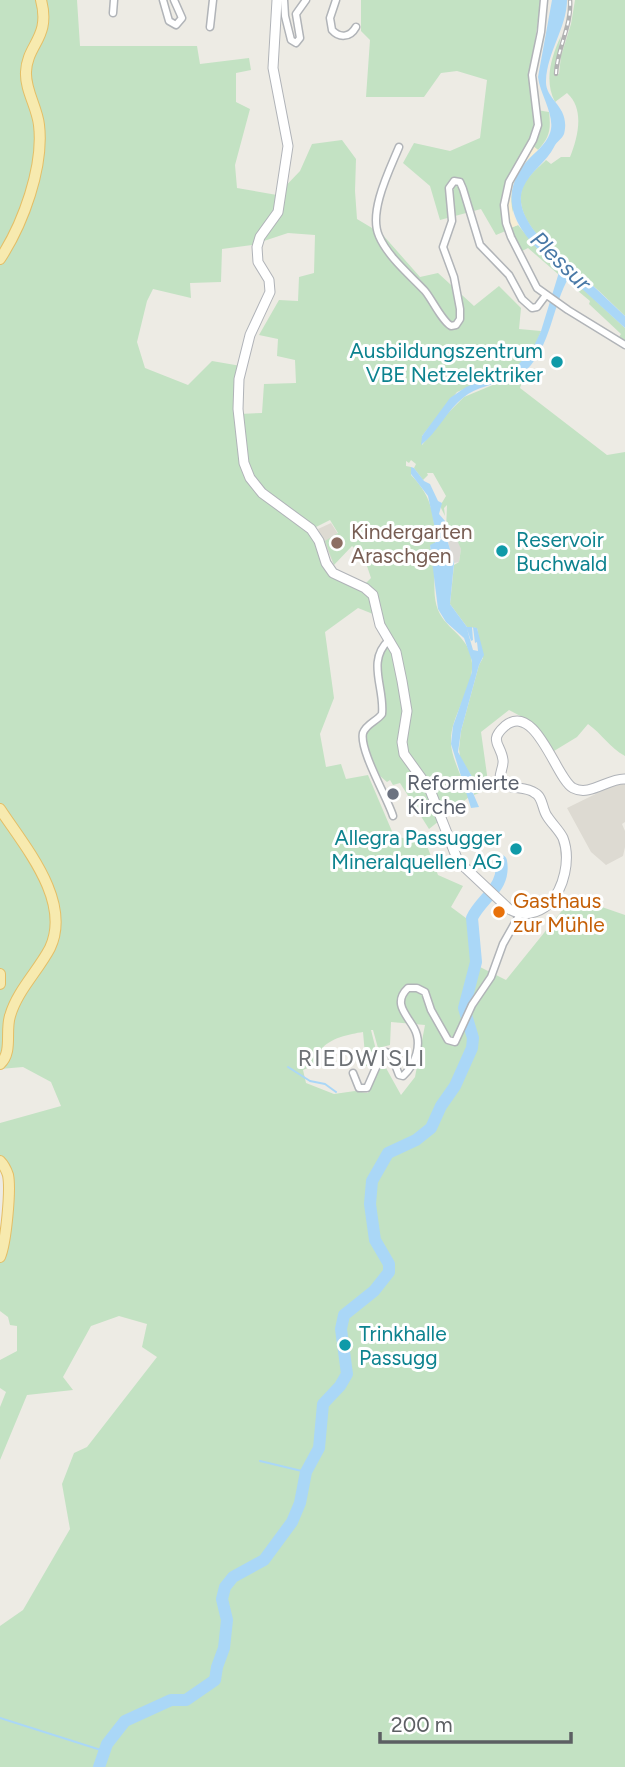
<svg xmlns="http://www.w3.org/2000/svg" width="625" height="1767" font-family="Figtree,sans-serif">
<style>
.industrial{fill:#dcdad6}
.education{fill:#dddad2}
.green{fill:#c3e2c3;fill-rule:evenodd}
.sand{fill:#f7eed5}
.water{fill:#aad7f7}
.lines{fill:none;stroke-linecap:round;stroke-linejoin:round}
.stream{stroke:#aad7f7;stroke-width:2}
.river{stroke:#aad7f7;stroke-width:12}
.street-casing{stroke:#b1b4b8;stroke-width:9}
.secondary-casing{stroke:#b0b3b8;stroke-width:11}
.primary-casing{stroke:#e4be66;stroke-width:12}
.street{stroke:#fff;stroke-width:6}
.secondary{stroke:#fff;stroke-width:9}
.primary{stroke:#f7eaaf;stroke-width:10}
.rail-casing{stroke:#b2b3b3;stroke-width:4.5}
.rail{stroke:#fff;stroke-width:2;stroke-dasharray:5;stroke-linecap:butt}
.culture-dot{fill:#0f9aa8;stroke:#fff;stroke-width:2.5}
.education-dot{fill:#8d6e63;stroke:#fff;stroke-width:2.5}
.worship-dot{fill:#6b7280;stroke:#fff;stroke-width:2.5}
.food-dot{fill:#e8710a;stroke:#fff;stroke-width:2.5}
.labels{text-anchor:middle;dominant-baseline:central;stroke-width:6;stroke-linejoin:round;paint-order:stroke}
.culture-label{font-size:21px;fill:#0d838f;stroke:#fff;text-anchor:end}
.education-label{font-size:21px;fill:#785e54;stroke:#fff;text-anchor:start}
.worship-label{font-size:21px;fill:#5b616d;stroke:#fff;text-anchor:start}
.food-label{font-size:21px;fill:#c56008;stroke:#fff;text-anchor:start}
.water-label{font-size:23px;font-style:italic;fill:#4979a7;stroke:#fff}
.neighbourhood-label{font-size:23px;letter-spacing:2px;fill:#6d7175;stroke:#fff}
</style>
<rect width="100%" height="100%" fill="#edebe4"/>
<path class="industrial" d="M446,535L455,538L460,543L461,549L459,562L454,563Z"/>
<path class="education" d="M331,523L338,534L334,565L318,529Z
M622,781L625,782V822L622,824L625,831V847L623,856L606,865L591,852L567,808Z"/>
<path class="green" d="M0,0H77L80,46H197L200,64L249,58L251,70L236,73V102L250,109L235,165L237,188L277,195L300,171L312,144L342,140L356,159L355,191L357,219L382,234L420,277L438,273L474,306L499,286L521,308L519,329L541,331L535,346L522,363L510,370L457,392L422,436V445L448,413L464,397L526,371L520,388L607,455L625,452V756C610,748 602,734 588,724L577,737L554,751L528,720L509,710L481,732L489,789L474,795L475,782L460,757L459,749L461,731L479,665L483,658L477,628L467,627L450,604L454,565L459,562L461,549L456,538L448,536L446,530L447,505L444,508L445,516L440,506L446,496L433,473H427L428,475L423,480L414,468L416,464L411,460L409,463L406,461V466L411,467V475C431,495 435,515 435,543L430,546C432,554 434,563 434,572C435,585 433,597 438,610C447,631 470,636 472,663C474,690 451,714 451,741C450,756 464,781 469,797L429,829L400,783L393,785L390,780L387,782L380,776L371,756H368L364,731L381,717L377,665L389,640L378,616L358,608L325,632L334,698L320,734L326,767L341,764L346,779L368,775L394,836L426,843L438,875L463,886L451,907L474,924L480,967L506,980L573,897L625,915V1767H0V1626L23,1610L70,1529L62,1484L74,1453L87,1447L157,1357L142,1347L147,1324L119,1316L91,1326L63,1377L73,1390L27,1395L0,1460V1407L6,1392L0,1388V1360L17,1351V1326L10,1325L8,1317L0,1311V1243L8,1186L0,1165V1123L61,1106L51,1082L23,1067L0,1069ZM288,233L315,235L314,273L299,277L298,301L279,300L259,335L278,339L277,356L295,360L296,383L264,384L262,413L239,414L241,366L212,361L188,385L145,368L137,342L147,301L153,289L191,298L190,283L221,282L222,249L252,245ZM330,520L338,533L325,541L334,565L352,546L364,557L371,578L363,586L331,570L312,529ZM391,1022L425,1025L415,1077L401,1095L386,1068H379L368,1093L355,1091L334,1094L306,1083L303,1070C317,1064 314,1062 321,1050C329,1038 350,1034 363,1032L366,1066H372L375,1046L371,1030H373L378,1048L390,1045Z
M361,0H541L529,81L530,86H532L537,110L549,112C551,129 550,137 538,150L531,145L508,229L518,225L541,253L560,269L558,274L528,248L518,253L508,230L496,235L481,209L440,220L430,186L403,163L414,143L450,151L480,138L487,80L457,71L441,73L424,97H366L370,40L361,31Z
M575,0H625V316C613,305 602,293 589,282C567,263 517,228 521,195C522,180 536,170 546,160L551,164L561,157H570C578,137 585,109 567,93L555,102C544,81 551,57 561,36L554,74H559L561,56L571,24Z
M569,276L625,328V345L618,339L621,334L589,304L590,301L566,281Z"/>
<path class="sand" d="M531,144L538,150C518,171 502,196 518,225L508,229C499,197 516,172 531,144Z"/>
<path class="water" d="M552,0H567C567,27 547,52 546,81C545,101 571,106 564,134C562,139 556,142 554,147C547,162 530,171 523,188C509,222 568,264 590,283C602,294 613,305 625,316V328L569,277C553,305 552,339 531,365C518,382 481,383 464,397C446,411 438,432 421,445L422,436L450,398L466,387L516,367L532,350L541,331L560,269C526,241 491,205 526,162C534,153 546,145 550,133C556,116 540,95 538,77Z
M411,467L414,468L424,481L430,484L438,501L442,503L439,514L445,521V538L442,532V538H437L428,496L411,474Z
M444,539H447L454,563L450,604L467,627H472L473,640L471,641L467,629L473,650L478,651L477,642L475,643L473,627L477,628L484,655L479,665L461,731L458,752L475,782L473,793L479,807L471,808L451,744L453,726L472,672V661L464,638L446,622L438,609L430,545L436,542L437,540Z"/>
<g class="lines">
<path class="stream" d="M288,1067L310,1081L325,1084L336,1092
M260,1461L306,1472
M0,1718L104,1751"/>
<path class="river" d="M99,1767L107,1744L125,1721L171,1700H186L215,1680L217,1667L224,1648L227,1620L222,1599L225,1587L233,1577L264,1560L292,1522L300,1503L306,1472L319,1448L323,1404L340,1386L347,1374L341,1329L344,1315L374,1291L389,1272V1264L375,1240L370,1204L372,1181L388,1153L416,1140L431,1128L441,1106L455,1086L472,1048L473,1038L464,1008L476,962L472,918C482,897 506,888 501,861"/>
<defs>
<path id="street" d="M163,0L169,21L176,25L182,18L174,0
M284,0L285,16L291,40L296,43L300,38L296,14L306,0
M336,0L330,18L332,30C339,38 350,38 356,27
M544,0L541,32L532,75L538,125L533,140L509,182L504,205L506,223L511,237L537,288L568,310L625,345
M113,13L114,0
M210,27L213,0
M399,147C390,169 368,212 379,236C388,257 410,275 425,291C433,301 442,321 451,326L456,325L460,319V309L454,277L443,247L452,221L449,188L454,181L460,182L463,189L480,245L509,275L522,299L532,308L537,307L546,295
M389,640C366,661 385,688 382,714C377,721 366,724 363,733C359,750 388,799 393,816
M353,1073L359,1088H367L382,1054L386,1052L391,1054L399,1075L403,1076C415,1065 423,1044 414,1028C407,1015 392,1003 408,988H417L425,992L431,1010L448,1040L455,1042L472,1005L491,977L503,944L520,914"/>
<path id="secondary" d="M277,0L273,68L288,146L278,212L260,237L257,247L258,262L269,280L270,292L250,335L239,379L238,409L244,463L250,478L262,493L311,529L319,541L326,563L333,573L365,588L373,595L380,625L396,652L402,681L407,711L402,742L404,754L430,790L458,861L509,909C523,917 537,914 549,904C564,889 571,859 563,838C559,830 552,824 547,816C542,809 543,797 535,793C524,785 510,791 500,781C499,773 504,767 503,760C501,744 488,741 505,726C536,701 556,779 573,788C590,797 608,778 625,779"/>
<path id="primary" d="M0,259C23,224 44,167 39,125C37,107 25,90 26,72C27,44 51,38 41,0
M0,809C25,847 72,901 50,948C38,971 17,991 10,1016C5,1032 13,1052 0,1064
M0,974V984
M0,1161C4,1165 6,1169 8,1175C11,1190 6,1243 0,1257"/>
</defs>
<use href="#street" class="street-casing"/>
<use href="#secondary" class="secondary-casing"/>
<use href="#primary" class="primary-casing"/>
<use href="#street" class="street"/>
<use href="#secondary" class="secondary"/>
<use href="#primary" class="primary"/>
<defs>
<path id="rail" d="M556,74C557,48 572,26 570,0"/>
</defs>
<use href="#rail" class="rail-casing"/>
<use href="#rail" class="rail"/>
</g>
<g class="culture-dot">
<circle cx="557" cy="362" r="7"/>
<circle cx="502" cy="551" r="7"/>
<circle cx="516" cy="849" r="7"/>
<circle cx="345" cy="1345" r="7"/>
</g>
<circle class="education-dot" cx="337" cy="543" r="7"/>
<circle class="worship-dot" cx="393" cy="794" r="7"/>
<circle class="food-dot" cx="499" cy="912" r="7"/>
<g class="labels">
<g class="culture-label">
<text x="543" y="350">Ausbildungszentrum<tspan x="543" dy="24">VBE Netzelektriker</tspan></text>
<text x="516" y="539" text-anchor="start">Reservoir<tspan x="516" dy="24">Buchwald</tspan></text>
<text x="502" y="837">Allegra Passugger<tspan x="502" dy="24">Mineralquellen AG</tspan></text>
<text x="359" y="1333" text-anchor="start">Trinkhalle<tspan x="359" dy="24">Passugg</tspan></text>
</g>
<g class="education-label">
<text x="351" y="531">Kindergarten<tspan x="351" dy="24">Araschgen</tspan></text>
</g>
<g class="worship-label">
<text x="407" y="782">Reformierte<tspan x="407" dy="24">Kirche</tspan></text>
</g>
<g class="food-label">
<text x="513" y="900">Gasthaus<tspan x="513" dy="24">zur Mühle</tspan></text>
</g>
<g class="water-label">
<text transform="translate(561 261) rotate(44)">Plessur</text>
</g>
<g class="neighbourhood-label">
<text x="362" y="1058">RIEDWISLI</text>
</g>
</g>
<path d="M380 1732v10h191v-10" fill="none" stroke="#5c5f63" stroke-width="3.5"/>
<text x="391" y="1732" font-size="21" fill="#5c5f63" stroke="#ffffff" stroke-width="5" paint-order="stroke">200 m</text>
</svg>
